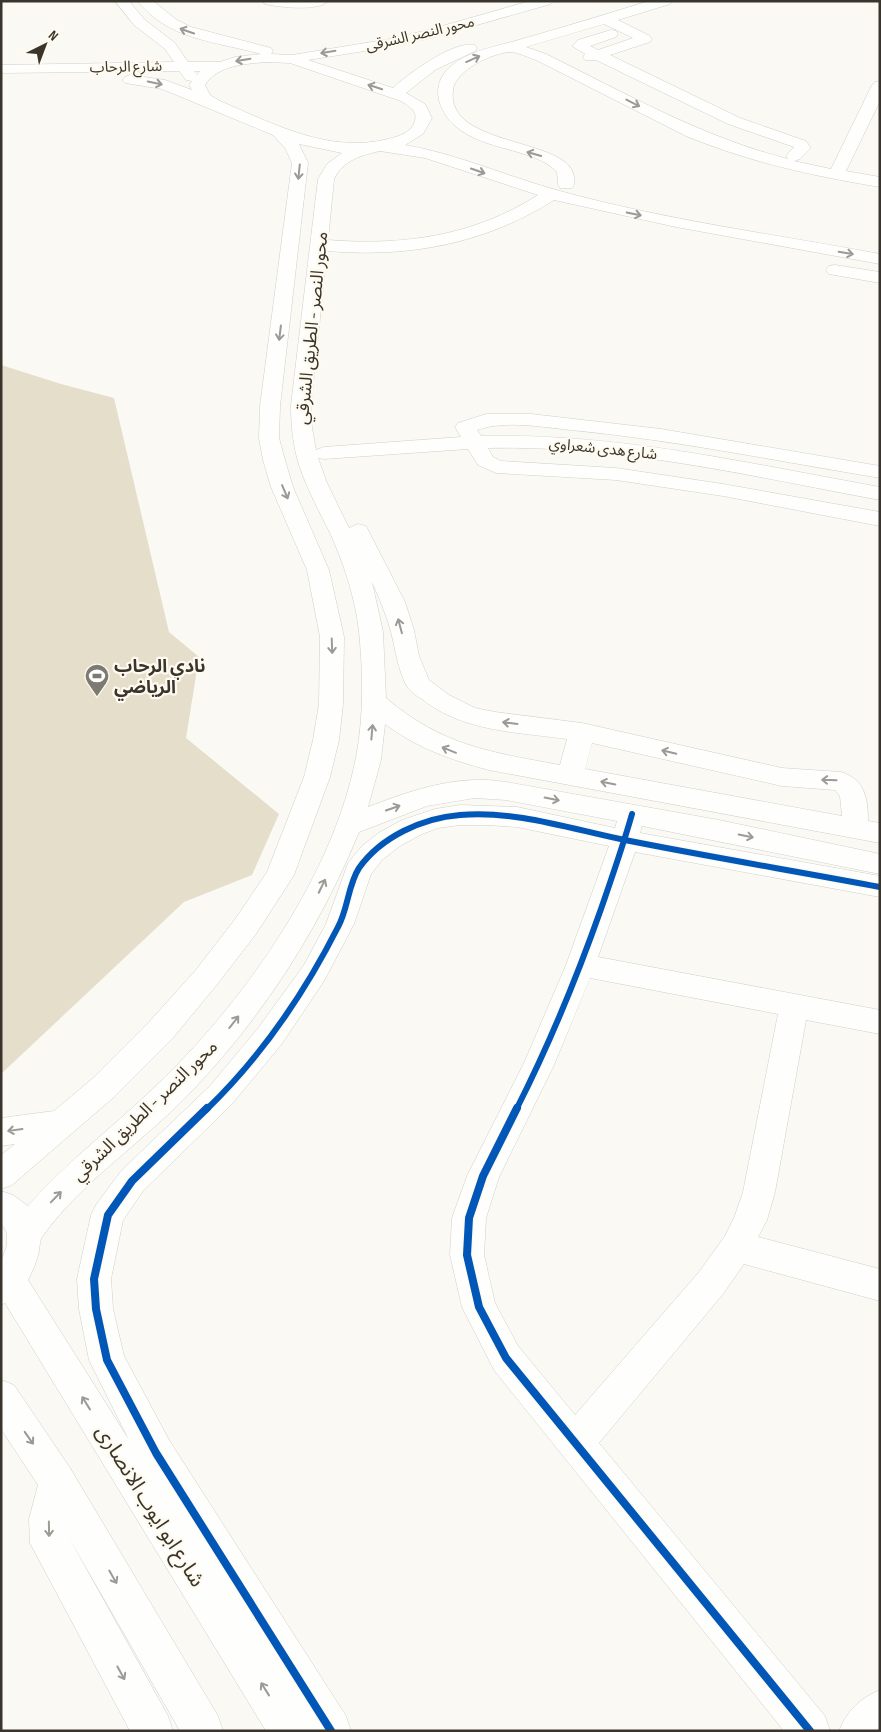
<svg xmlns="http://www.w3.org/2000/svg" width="881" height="1732" font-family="'Sofia Sans Condensed','Noto Sans Arabic',sans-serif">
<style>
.green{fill:#e4decb}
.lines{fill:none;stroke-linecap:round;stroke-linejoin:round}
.minor-casing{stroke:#d1cfc8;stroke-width:1}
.minor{fill:#fefefd;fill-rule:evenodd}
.cycleway-far1-casing{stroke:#fefaf0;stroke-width:9}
.cycleway-casing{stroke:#fefaf0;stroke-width:11}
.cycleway-far1{stroke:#0057b8;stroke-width:6}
.cycleway{stroke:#0057b8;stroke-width:8}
.oneway{stroke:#9c9a94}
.labels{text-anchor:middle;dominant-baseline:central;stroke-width:4.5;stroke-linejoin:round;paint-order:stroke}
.far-street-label{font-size:15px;fill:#39352c;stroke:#fefaf0}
.street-label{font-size:18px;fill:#39352c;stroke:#fefaf0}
.poi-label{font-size:18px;font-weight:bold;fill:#39352c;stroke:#fefaf0;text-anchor:start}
.near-street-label{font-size:21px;fill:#39352c;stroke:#fefaf0}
</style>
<rect width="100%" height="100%" fill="#faf9f4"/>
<path class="green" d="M1,365L61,384L114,398L169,632L199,657L186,738L279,814L252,875L184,902L1,1074Z"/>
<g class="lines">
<defs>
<path id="minor" d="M115,1H129L144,19L175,43L188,62H220L235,57L261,54C219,42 167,40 138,1H153L177,20L191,27L271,48L273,51L271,54L292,55L390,39L428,30L530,1H553L551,4L431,38L390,47L308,60L393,88C408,74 454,40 475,45L477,48L475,51L435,70L406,93L425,104L432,118L423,134L405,145C458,154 508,177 560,191C665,220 773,234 880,254V264L676,227L554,200C485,244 408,258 327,251L311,405L312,428L316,450L324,447L461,437L455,427L458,423L486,414H531L661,429L880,466V478C777,461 675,440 571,430C541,427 506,420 477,430L481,436C618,433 746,463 880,487V500C750,476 621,445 488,448L493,457L501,461L616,468L723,484L880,512V526L723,496L616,480L496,473L478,465L468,449L324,459L318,458L327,483L349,528L358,524L366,526L405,602L414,630L419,656L429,680L449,695L475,708L495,712L582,723L782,768L841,772C865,779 868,799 868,821L880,823V843L489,770C451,760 417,748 385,724L381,760L368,807C402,794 438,781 475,780C485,779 496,781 506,782L719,820L880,854V874L642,826L640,833L880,876V897L635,852L598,957L880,1010V1034L806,1020L775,1192L767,1220L758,1237L880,1269V1301L744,1264L723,1294L599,1443L825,1716L830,1731H784L494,1370L462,1307L450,1255L452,1218L467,1176L524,1063L566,965L609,846L517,827L486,825H460L438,828L422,834L400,846L382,860L371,874L354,924L324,981L281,1045L232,1104L143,1191L123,1220L111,1279L113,1309L124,1356L169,1440L346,1716L351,1731H266L5,1303L1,1305V1262L7,1245V1233L1,1223V1191L13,1195L28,1206C69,1159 120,1122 164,1078C247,997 334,873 356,757C364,716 363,673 359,631C355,597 344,564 330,533C319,511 307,489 299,465C293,445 291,426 291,405L318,179L327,164L342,153L299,144L308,163L280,406L279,438L285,460L293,487L329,570L344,637L343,704L339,740L330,777L294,875L256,934L215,987L172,1039L114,1097L12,1185L1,1189V1155L15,1144L1,1146V1118L54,1111L92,1079L150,1021L195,971L236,918L267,872L304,777L313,740L319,704L320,637L307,570L271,487L263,460L259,438L260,406L292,163L285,148L273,135L162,89L125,83L122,80L125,77L130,75L165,80L192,90L189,85L192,81L186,80L179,71L1,73V65L174,62L165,49L134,25ZM267,62L290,63L401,101C408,106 418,110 415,121C412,132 398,137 388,139C329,154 274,124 220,101L210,95L205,85C218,65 245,64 267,62ZM194,71H200L197,75ZM380,151L425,158L538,195C474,236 403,246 328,240L334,179C343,160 362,155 380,151ZM372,582C379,597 385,612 390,628C395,647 397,665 405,683C409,691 415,695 422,699C463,732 517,732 567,739L560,765C490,752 443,746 386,698L383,632ZM592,743L782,786L835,790L840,796L842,816L585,769ZM475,798L506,800L617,821L615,828L517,807L460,805L435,809L402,820L380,832L362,846L348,863L326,924L304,965L259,1027L210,1086L121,1171L96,1205L91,1215L77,1279L79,1309L89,1360L129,1440L28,1280C32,1272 36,1264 38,1255C40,1250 39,1241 42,1237C82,1181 142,1143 189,1094C262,1018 319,930 359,832L427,806ZM590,978L778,1014L743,1192L734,1218L725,1236L699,1272L575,1415L518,1346L495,1303L484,1255L486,1218L499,1177L554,1065Z
M263,1H328C318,12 278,7 265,4Z
M649,1H672L670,4L618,20L650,36L652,39L650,42L610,55L740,118L806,141L811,148L800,159L794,161L831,169L872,85L875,82L880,81V101L846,171L880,177V187C813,176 749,162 686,136L536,60C529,58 518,52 510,52C493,53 455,70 453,90C445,148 570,137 574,177C574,182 575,184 572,188H560L558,184L557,172C533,147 484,152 454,125C436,108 431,83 451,66C470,50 499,46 522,39C564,27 607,14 649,1ZM604,24L633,38L598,50L590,46L616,37L618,34L616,31L611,30L578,40L572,46L585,54L583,57L585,60H596L728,124L794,147L786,156L788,159C702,137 625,93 546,54L526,47Z
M835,265L880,272V283L829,274L826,270L829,266Z
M1,1380L14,1385L70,1468L218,1716L223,1731H180L68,1536L168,1716L173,1731H130L30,1543L29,1519L38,1485L1,1429Z
M880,1690V1731H839C847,1711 860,1698 880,1690Z"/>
</defs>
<use href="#minor" class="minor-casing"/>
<use href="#minor" class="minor"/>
<defs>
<path id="cycleway-far1" d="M206,1110C260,1058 304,994 338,927C348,909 348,885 359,868C381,837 422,818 460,815C515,810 571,829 625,840C710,857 795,871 880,887
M516,1110C549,1045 577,977 601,909C612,877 623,846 632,814"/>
<path id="cycleway" d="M207,1108L132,1181L108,1215L94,1279L96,1309L107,1360L156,1453L331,1731
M517,1108L483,1176L469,1218L467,1255L479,1307L506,1358L810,1731"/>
</defs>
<use href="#cycleway-far1" class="cycleway-far1-casing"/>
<use href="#cycleway" class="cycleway-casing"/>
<use href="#cycleway-far1" class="cycleway-far1"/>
<use href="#cycleway" class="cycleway"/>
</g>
<defs><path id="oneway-shaft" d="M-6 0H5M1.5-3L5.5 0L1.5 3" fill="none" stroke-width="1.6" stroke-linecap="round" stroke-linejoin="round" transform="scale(1.25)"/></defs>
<g class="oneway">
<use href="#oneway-shaft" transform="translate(187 31) rotate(-161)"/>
<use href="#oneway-shaft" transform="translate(328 52) rotate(171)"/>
<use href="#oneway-shaft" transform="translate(473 59) rotate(-24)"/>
<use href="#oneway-shaft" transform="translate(243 60) rotate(171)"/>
<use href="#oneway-shaft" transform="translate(155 83) rotate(12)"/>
<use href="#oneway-shaft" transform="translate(375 87) rotate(-162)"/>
<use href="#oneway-shaft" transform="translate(633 103) rotate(27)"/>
<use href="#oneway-shaft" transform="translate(534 154) rotate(-164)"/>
<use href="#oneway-shaft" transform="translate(478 171) rotate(19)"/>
<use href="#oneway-shaft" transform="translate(299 172) rotate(96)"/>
<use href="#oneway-shaft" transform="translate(634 214) rotate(12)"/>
<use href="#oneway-shaft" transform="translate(846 253) rotate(10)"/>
<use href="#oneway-shaft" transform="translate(280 333) rotate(97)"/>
<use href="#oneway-shaft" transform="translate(285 492) rotate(67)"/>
<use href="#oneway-shaft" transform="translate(400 626) rotate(-105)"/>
<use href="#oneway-shaft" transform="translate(332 646) rotate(88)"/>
<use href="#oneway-shaft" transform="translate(510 723) rotate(-173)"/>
<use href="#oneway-shaft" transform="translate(372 732) rotate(-85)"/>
<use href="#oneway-shaft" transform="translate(449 750) rotate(-158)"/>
<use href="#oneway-shaft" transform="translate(669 752) rotate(-167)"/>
<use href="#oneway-shaft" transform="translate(829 780) rotate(-178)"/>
<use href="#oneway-shaft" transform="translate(608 783) rotate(-169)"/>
<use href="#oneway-shaft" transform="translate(552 799) rotate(11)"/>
<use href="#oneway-shaft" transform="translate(393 808) rotate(-19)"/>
<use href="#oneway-shaft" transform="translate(746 836) rotate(11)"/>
<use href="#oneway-shaft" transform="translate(322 886) rotate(-64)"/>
<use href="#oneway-shaft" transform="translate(234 1022) rotate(-52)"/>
<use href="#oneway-shaft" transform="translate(15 1130) rotate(172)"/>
<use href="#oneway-shaft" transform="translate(56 1197) rotate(-46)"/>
<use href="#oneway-shaft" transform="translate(86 1403) rotate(-122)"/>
<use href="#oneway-shaft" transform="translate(29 1438) rotate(55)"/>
<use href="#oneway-shaft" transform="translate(49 1529) rotate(89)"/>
<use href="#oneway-shaft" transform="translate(113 1577) rotate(60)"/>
<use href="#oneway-shaft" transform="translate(121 1673) rotate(61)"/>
<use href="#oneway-shaft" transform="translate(265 1689) rotate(-122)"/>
</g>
<defs>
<symbol id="stadium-pin" viewBox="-11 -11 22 30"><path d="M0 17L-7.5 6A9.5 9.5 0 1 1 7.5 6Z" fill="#7d7a72" stroke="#fefaf0"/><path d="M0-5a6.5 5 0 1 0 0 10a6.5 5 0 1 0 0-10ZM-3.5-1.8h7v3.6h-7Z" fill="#fff"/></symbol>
</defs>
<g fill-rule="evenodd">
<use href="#stadium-pin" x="83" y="662" width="28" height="38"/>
</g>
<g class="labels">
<g class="far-street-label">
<text transform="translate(420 34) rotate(-13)">محور النصر الشرقى</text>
<text transform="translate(126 67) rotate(-1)">شارع الرحاب</text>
<text transform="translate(603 449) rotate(6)">شارع هدى شعراوي</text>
</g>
<g class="street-label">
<text transform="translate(312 328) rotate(-84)">محور النصر - الطريق الشرقي</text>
<text transform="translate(145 1111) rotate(-44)">محور النصر - الطريق الشرقي</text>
</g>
<g class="poi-label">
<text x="114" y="666">نادي الرحاب<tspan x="114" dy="21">الرياضي</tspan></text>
</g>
<g class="near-street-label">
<text transform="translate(150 1506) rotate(58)">شارع ابو ايوب الانصارى</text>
</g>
</g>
<rect width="881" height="1732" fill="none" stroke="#39352c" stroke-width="5"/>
<g transform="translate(45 45) rotate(42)" stroke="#fefaf0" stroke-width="4" paint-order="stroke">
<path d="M0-4L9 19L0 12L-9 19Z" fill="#39352c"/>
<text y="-8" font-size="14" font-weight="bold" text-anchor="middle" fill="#39352c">N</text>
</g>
</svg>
